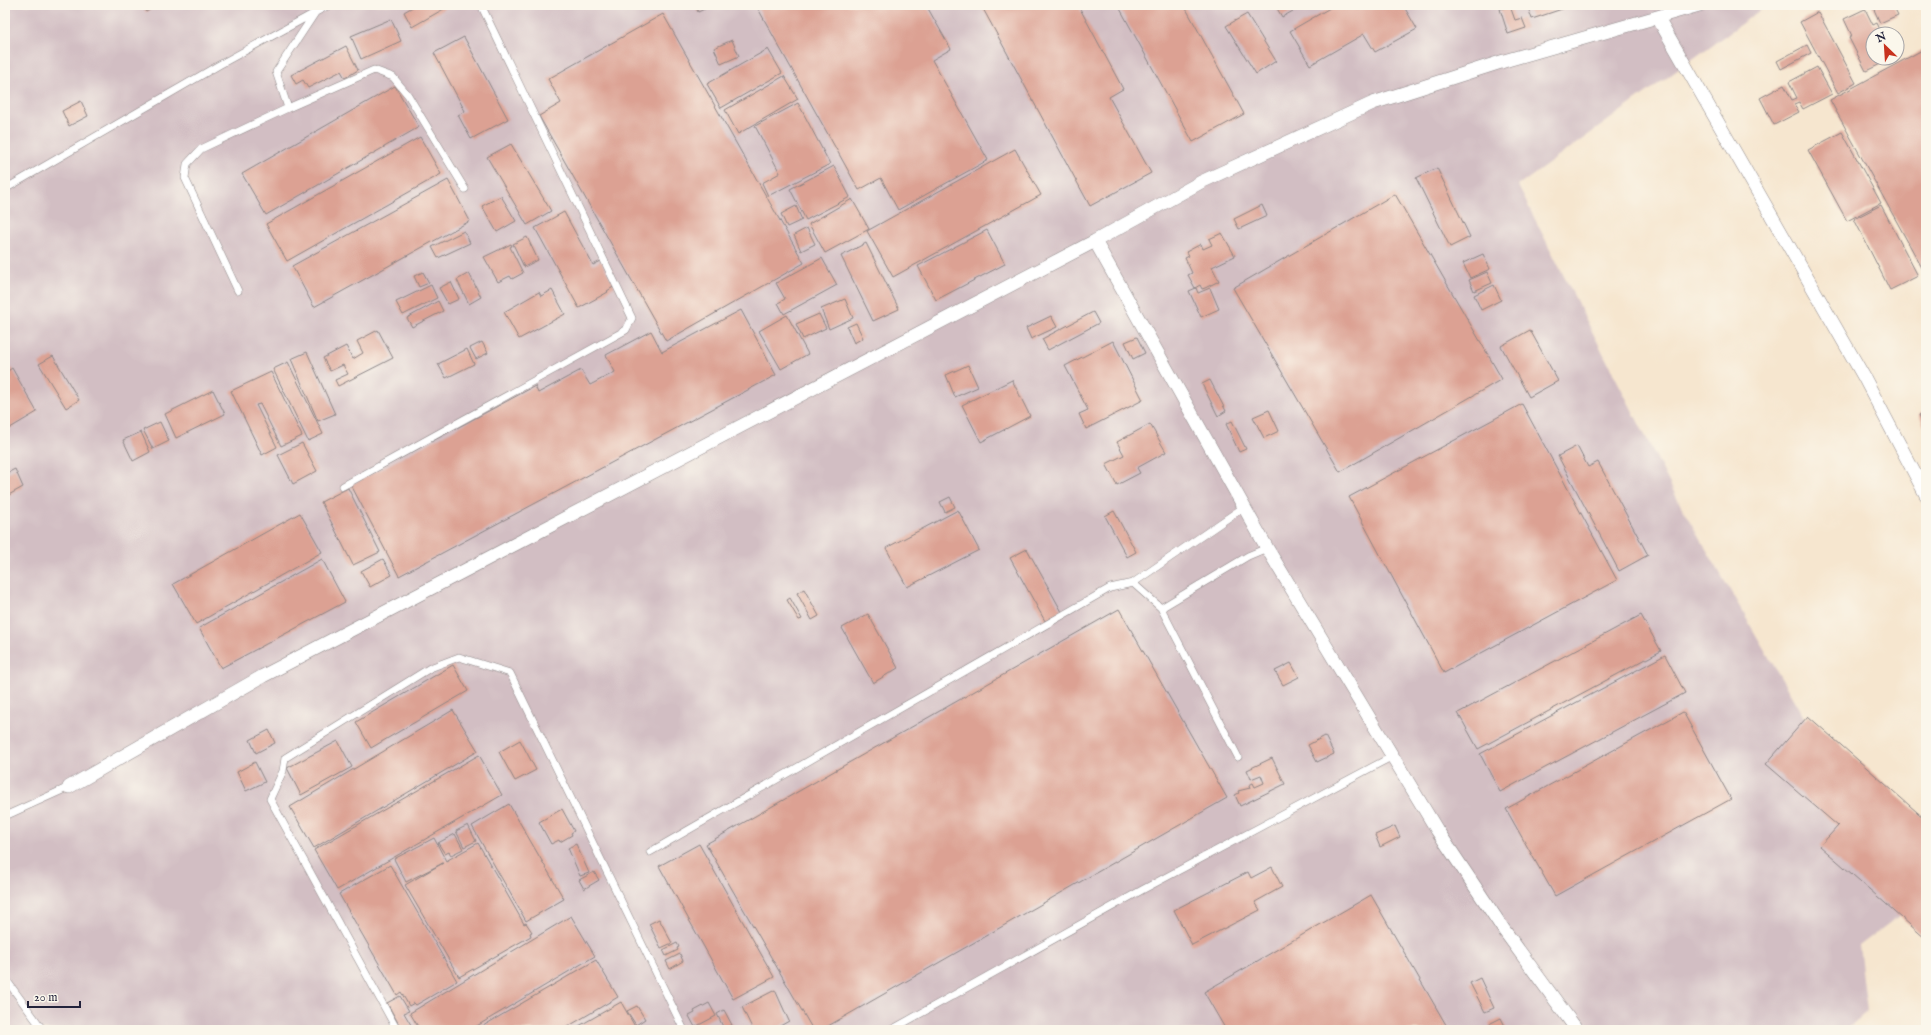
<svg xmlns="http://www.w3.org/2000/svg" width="1931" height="1035" font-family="'IM FELL English',serif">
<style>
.industrial{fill:#d2bec3}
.building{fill:#dca193}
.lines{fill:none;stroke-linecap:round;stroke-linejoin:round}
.service-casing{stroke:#8c8485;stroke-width:8}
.minor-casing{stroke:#8c8485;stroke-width:14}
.service{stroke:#fff;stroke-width:7}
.minor{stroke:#fff;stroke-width:13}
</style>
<rect width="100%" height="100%" fill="#fbf7ec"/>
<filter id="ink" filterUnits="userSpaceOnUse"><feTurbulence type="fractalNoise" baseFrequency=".025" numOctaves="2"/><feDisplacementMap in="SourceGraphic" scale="8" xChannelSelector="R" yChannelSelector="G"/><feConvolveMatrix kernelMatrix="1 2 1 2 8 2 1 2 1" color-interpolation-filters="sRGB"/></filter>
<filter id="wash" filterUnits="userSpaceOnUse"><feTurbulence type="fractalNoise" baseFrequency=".012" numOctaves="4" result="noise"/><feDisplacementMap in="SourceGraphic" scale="16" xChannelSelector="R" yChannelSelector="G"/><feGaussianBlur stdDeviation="0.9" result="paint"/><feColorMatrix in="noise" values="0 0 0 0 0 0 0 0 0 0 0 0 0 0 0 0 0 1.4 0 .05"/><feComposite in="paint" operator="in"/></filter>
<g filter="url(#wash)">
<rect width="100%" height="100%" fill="#f6e6cf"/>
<path class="industrial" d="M5,5H1767L1518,186L1681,506L1913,905L1859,946L1867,1011L1847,1030H5Z"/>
<g id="blocks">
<path class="building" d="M142,5H158L146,12Z
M416,5H448L449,6L412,27L404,12Z
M695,5H713L698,12Z
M756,5H926L951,49L932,60L988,160L898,210L881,178L859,190Z
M981,5H1078L1123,89L1109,97L1151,173L1090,206Z
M1118,5H1184L1244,114L1193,142Z
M1275,5H1304L1282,17Z
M1335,5H1403L1417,29L1375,52L1364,34L1310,65L1290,31Z
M1527,5H1574L1532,19Z
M1872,5H1893L1898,15L1880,23Z
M1510,6L1515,20L1522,18L1526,28L1508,34L1500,9Z
M1865,9L1873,25L1877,23L1882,34H1873V58H1893L1866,71L1849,38L1852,36L1844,19Z
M1818,12L1856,83L1838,93L1800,22Z
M663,14L804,263L666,341L539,116L561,103L548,79Z
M1247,14L1276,61L1256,74L1226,26Z
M391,19L401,41L361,59L351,36Z
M464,37L508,119L471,139L458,115L465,111L434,53Z
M732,40L739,56L721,64L714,48Z
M1807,45L1811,53L1781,69L1777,61Z
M346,46L358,70L345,78L341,71L308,88L303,80L296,84L291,75Z
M1926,48V275L1830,100Z
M768,49L782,73L721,108L707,84Z
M1817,67L1832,94L1803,109L1799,102L1794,104L1799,112L1774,125L1760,98L1784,85L1792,100L1797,98L1789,82Z
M784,76L798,99L738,134L725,110Z
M395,86L419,127L266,215L242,174Z
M81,101L88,116L69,126L62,111Z
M798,103L830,164L768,196L762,183L780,173L755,126Z
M1842,132L1881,203L1847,221L1808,150Z
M420,137L441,174L287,261L266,224Z
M511,144L551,211L527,225L487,157Z
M1015,149L1041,195L893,277L867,231Z
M834,166L850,197L806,220L790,189Z
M1437,168L1470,237L1450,247L1416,178Z
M448,180L470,221L314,307L292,266Z
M1395,194L1502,379L1340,472L1233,288Z
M501,196L516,221L497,232L482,206Z
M852,199L869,229L825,253L809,224Z
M1262,205L1267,216L1239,229L1234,219Z
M1881,205L1918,276L1890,290L1854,219Z
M796,206L802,220L787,227L781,214Z
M564,212L593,265L601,261L615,286L607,291L608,292L579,308L535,228Z
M807,228L815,244L801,251L794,235Z
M987,230L1005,264L936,300L918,266Z
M464,231L470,243L438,258L432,247Z
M1222,233L1235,256L1212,267L1219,281L1205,288L1202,289L1200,285L1195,288L1188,275L1192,273L1185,258L1189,256L1186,252L1201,244L1203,249L1212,245L1209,239Z
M527,237L538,260L524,267L513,244Z
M866,243L899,309L873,321L841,256Z
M511,244L512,246L510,247L523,273L512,279L510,276L498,282L484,257Z
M1483,254L1490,269L1470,278L1463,263Z
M822,258L837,285L784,314L778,303L785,299L776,283Z
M423,272L429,283L419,287L414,276Z
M1487,272L1492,283L1474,291L1469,280Z
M469,273L481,297L469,304L457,280Z
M451,282L459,299L448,304L439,288Z
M431,285L437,298L403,315L396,302Z
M1494,285L1501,300L1481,310L1474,295Z
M1196,288L1198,293L1210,288L1219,309L1201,317L1189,291Z
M552,290L565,314L519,339L504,312L539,292L541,296Z
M845,299L853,318L829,329L821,309Z
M438,301L443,311L412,327L407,318Z
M741,310L776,375L399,576L351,485L535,386L538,393L581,370L590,385L615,372L606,355L651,331L662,352Z
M1093,312L1099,323L1048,350L1042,339Z
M819,314L826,328L803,339L796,324Z
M787,315L808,354L781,369L759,331Z
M1051,316L1057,327L1031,339L1026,328Z
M856,323L863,338L854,343L847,327Z
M378,330L393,358L338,386L335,380L348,374L343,365L330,371L323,358L346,346L353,359L363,353L357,341Z
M1530,330L1558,381L1529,397L1501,346Z
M1137,337L1145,353L1133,359L1125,342Z
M1113,341L1143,400L1086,429L1079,414L1088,410L1065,366Z
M482,342L488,353L476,359L470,348Z
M467,349L474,364L446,378L438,364Z
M307,352L335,414L318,421L291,359Z
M53,356L79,400L66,408L39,364Z
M288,362L323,434L308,441L273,369Z
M968,365L978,387L955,397L946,375Z
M12,368L37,412L5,431V373Z
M271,372L302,436L281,446L260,404L256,405L277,447L262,455L231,391Z
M1012,380L1030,416L981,442L962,405Z
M1210,380L1226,411L1218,416L1202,384Z
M213,390L225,414L176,438L165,414Z
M1522,404L1617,580L1444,673L1349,497Z
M1269,410L1279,431L1264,438L1253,417Z
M1926,411V428L1919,415Z
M1232,421L1246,449L1239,452L1226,424Z
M160,422L169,441L153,449L143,430Z
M1150,424L1166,452L1137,468L1140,473L1117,485L1106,464L1124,455L1117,442Z
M141,432L150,452L133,461L123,440Z
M302,443L317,471L293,484L278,455Z
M1577,446L1588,467L1598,462L1648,555L1619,571L1558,456Z
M15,469L23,487L5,497V474Z
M348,488L380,552L353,565L321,502Z
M950,497L955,507L945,512L940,502Z
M958,510L979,550L907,587L886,548Z
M1114,511L1136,552L1127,557L1105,516Z
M300,513L322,552L196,624L173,584Z
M1027,549L1062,612L1045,621L1010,558Z
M322,559L345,602L221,668L199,628Z
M383,559L392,575L370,587L361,571Z
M804,589L819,616L812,620L797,593Z
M790,598L802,619L799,620L787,600Z
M1119,609L1227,798L821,1030H813L706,844Z
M868,614L898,668L873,683L842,628Z
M1641,615L1661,651L1478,749L1458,713Z
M1665,655L1685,693L1500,792L1480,754Z
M1291,663L1299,677L1283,685L1275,671Z
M453,665L468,691L371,748L356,722Z
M453,710L478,751L314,848L290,807Z
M1683,712L1731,799L1555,896L1506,809Z
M1808,716L1926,820V939L1820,846L1838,826L1766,764Z
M269,730L275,743L256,753L250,740Z
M1325,736L1334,754L1317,762L1308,745Z
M520,740L536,770L515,781L499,752Z
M338,741L352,767L301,795L287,768Z
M479,755L502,795L337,890L314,850Z
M1272,758L1285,784L1240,806L1235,795L1239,793L1238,791L1250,788L1249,785L1253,783L1255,787L1264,783L1261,775L1251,779L1247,770Z
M255,762L265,782L246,791L237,772Z
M509,804L564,899L526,921L472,826Z
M562,809L574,831L571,833L572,835L560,842L559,840L551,844L539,822Z
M468,825L476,841L464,847L456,831Z
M1395,826L1400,837L1380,847L1375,835Z
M455,834L463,849L451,855L449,852L445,854L438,843Z
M434,838L446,861L478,843L524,924L526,923L532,932L530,933L531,936L459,977L405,885L443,863L406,882L394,859Z
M576,844L589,873L580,876L568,848Z
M699,844L774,977L733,999L659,866Z
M390,865L457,981L416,1005L414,1003L409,1006L401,992L397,995L339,894Z
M1272,867L1282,887L1255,902L1260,910L1192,945L1174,910L1248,872L1251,878Z
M594,872L599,880L584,889L579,880Z
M1371,895L1449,1030H1226L1204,992Z
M571,916L595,956L470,1030H420L410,1013Z
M659,919L672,943L661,948L649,924Z
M677,943L679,947L677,948L678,950L666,956L663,950Z
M680,954L683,961L670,969L666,961Z
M596,960L618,997L562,1030H476Z
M1480,978L1494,1008L1485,1012L1470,983Z
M775,990L789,1021L773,1030H753L742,1007Z
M400,996L409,1011L404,1013L414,1030H402L387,1003Z
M621,1002L637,1030H572Z
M709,1003L716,1016L695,1027L689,1016L695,1013L694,1011Z
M637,1006L645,1019L636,1025L627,1011Z
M724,1010L732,1025L724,1029L717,1014Z
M1501,1018L1507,1030H1492L1489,1024Z"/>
</g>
</g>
<g filter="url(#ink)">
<use href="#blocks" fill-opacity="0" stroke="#8c8485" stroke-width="1"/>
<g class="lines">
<defs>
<path id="service" d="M288,108L276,72L315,13
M5,189L219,65L329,5
M238,291L185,178L187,164L201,149L288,108L374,70L393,77L408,95L465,189
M343,486L626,330L632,318L481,5
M1133,583L1244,507
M1161,608L1238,757
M5,816L69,787
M650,852L1110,588L1133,583L1161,608L1248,556L1267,548
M5,978L43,1030
M397,1030L270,799L283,771L285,758L430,668L459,657L510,673L684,1030
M891,1030L1142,890L1393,756"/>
<path id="minor" d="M1658,18L1864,377L1926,495
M1095,241L1267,548L1437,830L1504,930L1577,1030
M69,787L263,676L1095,241L1201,182L1373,103L1504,61L1699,5"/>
</defs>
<use href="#service" class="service-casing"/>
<use href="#minor" class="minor-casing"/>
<use href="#service" class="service"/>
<use href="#minor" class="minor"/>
</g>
</g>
<rect width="1931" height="1035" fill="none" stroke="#fbf7ec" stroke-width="20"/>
<g transform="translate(1885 46) rotate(335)"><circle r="19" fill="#fbf7ec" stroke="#a4a2a5"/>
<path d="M0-3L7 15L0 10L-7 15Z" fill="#c8321e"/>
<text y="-6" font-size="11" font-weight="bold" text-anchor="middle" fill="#22223b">N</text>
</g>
<path d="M28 1001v6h52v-6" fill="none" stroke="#22223b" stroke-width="2"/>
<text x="34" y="1001" font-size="12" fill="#22223b" stroke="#fbf7ec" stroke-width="3" paint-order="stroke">20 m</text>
</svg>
